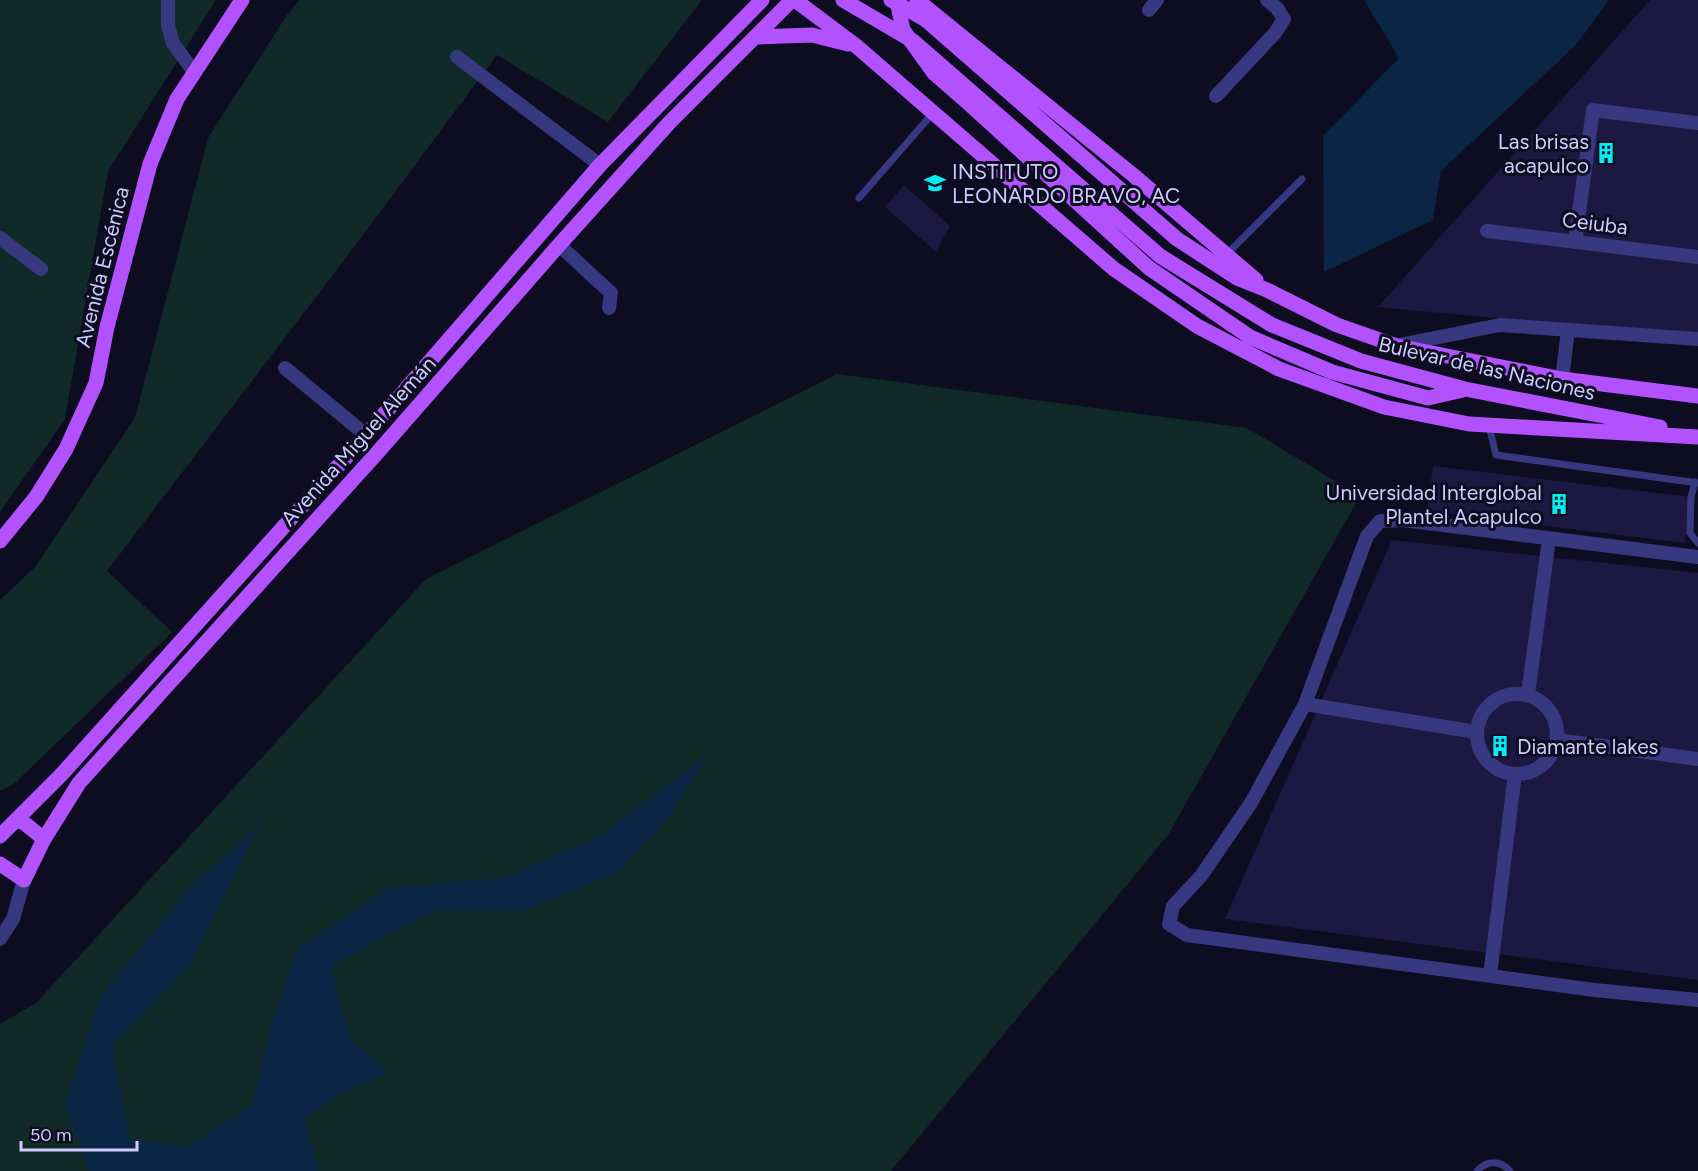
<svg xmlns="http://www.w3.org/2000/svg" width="1698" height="1171" font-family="Figtree,sans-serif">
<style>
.green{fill:#0f2a27}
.water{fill:#0b2545}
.building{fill:#1d1841}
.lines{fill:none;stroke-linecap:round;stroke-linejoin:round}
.lane{stroke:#363880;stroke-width:7}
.street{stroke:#363880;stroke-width:14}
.primary{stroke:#b252ff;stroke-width:15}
.primary-bridge{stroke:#b252ff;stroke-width:15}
.labels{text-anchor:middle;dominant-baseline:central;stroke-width:6;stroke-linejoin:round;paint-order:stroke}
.poi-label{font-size:21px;fill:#cecbff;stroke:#0e0c20;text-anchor:end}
.street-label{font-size:21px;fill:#cecbff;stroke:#0e0c20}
</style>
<rect width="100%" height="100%" fill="#0e0c20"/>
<path class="green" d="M0,0H216L108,171L65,419L0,512Z
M300,0H702L608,122L497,55L348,255L107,571L172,632L15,783L0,791V600L35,567L135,418L208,138L287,15Z
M837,374L1247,428L1360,496L1168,835L891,1171H0V1024L36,1003L426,579Z"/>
<path class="water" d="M1364,0H1609L1576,45L1441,171L1433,220L1324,272L1323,136L1399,58Z
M708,755L661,827L617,873L522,911L439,910L379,939L331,967L350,1039L389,1072L338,1096L304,1119L319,1171H89L65,1105L100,997L189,888L261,824L191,964L112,1046L129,1138L188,1146L253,1105L272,1020L298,948L388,888L503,878L599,837Z"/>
<path class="building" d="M1650,0H1698V337L1378,307Z
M904,185L950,226L936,252L885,207Z
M1433,466L1691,497L1685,543L1427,511Z
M1392,540L1698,573V980L1225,919Z"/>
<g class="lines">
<path class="lane" d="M859,198L933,113
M1226,255L1302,179
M1489,426L1496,455L1698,483
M1695,482L1691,497L1690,533L1698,543
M1477,1171C1487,1160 1500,1160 1510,1171"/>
<path class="street" d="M168,0V26L173,43L194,72
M1149,10L1157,0
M457,57L600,165
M1216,96L1275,33L1284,19L1277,8L1267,0
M1487,231L1698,257
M0,238L41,269
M1575,242L1593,110L1698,123
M559,245L611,293L609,308
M1399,345L1500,325L1698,339
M285,368L366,435
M1562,379L1568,330
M1698,557L1403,520L1380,521L1367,536L1305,704L1251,803L1201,876L1173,906L1169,924L1187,935L1594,990L1698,1000
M1477 734a40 40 0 1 1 80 0a40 40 0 1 1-80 0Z
M1528,694L1549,539
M1305,704L1476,732
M1557,740L1698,759
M0,939L13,919L24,880
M1490,975L1515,774"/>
<path class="primary" d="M795,0L855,45L1114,269L1197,326L1279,369L1384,407L1469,424L1698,437
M843,0L913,41L1160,256L1272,325L1361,361L1465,389L1660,427
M891,0L926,20L1177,239L1237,278L1267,290L1337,325L1397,346L1562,379L1698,396
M917,0L1133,175L1256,280
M756,37L812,35L848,44
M966,101L1149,268L1250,337L1332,372L1428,398L1463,390
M0,541L36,497L66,449L96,383L107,327L150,164L177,99L242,0
M18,818L44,839
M0,836L61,775L366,435L600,165L762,0
M0,864L24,880L44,839L79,783L377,453L559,245L669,123L792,0"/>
<path class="primary-bridge" d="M897,0L903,30L934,73L966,101"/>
</g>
<defs>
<symbol id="building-bare" viewBox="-9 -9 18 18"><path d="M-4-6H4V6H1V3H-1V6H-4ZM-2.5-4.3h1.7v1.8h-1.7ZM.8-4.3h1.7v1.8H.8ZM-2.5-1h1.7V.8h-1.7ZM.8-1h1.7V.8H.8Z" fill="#00eff6" stroke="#0e0c20" stroke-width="2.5" paint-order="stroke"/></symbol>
<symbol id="school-bare" viewBox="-9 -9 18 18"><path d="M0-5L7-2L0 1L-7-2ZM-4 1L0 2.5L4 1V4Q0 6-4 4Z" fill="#00eff6" stroke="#0e0c20" stroke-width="2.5" paint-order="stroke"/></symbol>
</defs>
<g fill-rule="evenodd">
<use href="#building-bare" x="1591" y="138" width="30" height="30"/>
<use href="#school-bare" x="920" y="168" width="30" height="30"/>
<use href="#building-bare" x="1544" y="489" width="30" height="30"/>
<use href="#building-bare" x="1485" y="731" width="30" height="30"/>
</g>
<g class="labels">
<g class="poi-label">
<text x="1589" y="141">Las brisas<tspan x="1589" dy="24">acapulco</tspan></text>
<text x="952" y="171" text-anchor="start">INSTITUTO<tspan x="952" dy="24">LEONARDO BRAVO, AC</tspan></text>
<text x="1542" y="492">Universidad Interglobal<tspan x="1542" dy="24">Plantel Acapulco</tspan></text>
<text x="1517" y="746" text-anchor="start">Diamante lakes</text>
</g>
<g class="street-label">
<text transform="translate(1595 223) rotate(7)">Ceiuba</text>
<text transform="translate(102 267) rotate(-76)">Avenida Escénica</text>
<text transform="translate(1487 368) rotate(13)">Bulevar de las Naciones</text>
<text transform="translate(358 441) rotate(-48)">Avenida Miguel Alemán</text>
</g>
</g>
<path d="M21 1141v9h116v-9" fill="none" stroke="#cecbff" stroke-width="3"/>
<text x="30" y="1141" font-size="18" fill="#cecbff" stroke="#0e0c20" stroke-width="4.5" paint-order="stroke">50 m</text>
</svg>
